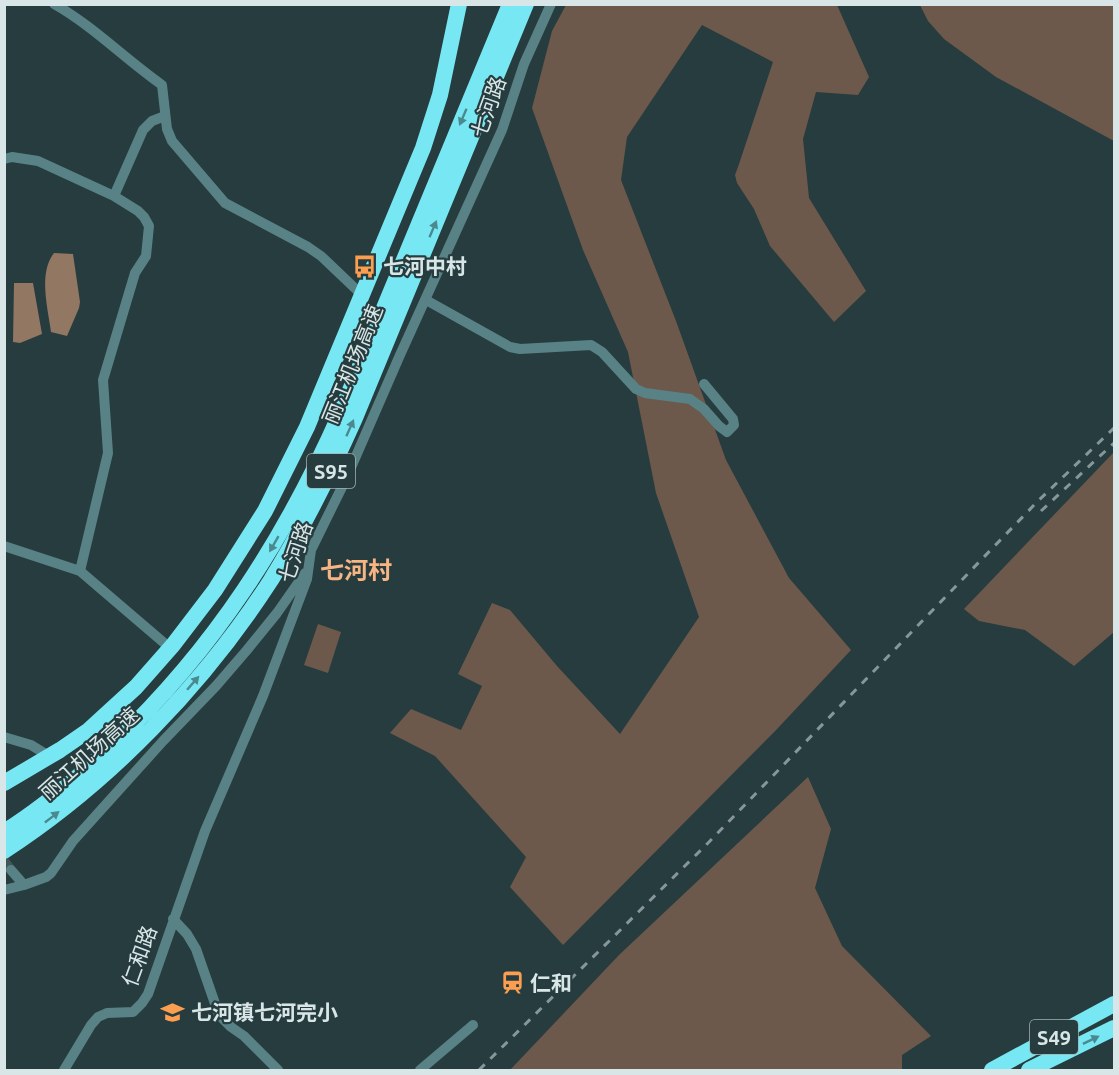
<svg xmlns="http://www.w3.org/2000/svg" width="1119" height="1075" font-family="Ubuntu,'Noto Sans SC',sans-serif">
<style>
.green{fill:#6d594b}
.water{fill:#927763}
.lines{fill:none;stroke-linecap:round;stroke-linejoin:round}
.minor-tunnel{stroke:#415657;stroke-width:10;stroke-dasharray:10 5;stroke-linecap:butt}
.minor{stroke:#588286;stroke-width:10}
.highway{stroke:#77e8f3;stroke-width:16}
.rail{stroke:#869799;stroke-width:3;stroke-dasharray:8 8;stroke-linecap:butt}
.oneway{fill:#4a898f}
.labels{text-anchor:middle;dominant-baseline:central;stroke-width:4.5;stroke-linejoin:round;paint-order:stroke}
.shield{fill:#263c3e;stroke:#a3b3b4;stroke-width:1.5}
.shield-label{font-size:20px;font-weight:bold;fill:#d9e6e7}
.street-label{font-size:21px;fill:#d9e6e7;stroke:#263c3e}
.poi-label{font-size:21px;font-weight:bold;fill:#d9e6e7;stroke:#263c3e;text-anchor:start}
.quarter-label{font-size:24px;font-weight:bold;fill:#f6b583;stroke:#263c3e}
</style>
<rect width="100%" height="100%" fill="#263c3e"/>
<path class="green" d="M566,5H837L869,77L858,95L816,92L803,139L809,198L866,291L834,322L770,246L754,209L737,183L735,175L738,167L773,62L702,25L627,137L621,180L676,321L726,460L789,578L851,650L778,728L563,945L510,887L526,857L435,756L390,733L411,709L461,730L482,686L458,674L492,603L510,610L557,666L620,734L699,617L656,493L628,352L583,250L532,108L552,31Z
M920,5H1114V141L996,77L944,39L928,21Z
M1114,452V632L1074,666L1025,630L979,621L964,609Z
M318,624L341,632L328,673L304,665Z
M808,777L831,829L815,888L842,946L931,1036L902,1055V1070H510L619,955Z"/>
<path class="water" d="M54,253L73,254L80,302L79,308L67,336L51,332C48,309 38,273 54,253Z
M14,283H33L42,334L20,343L13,342Z"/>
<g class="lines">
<path class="minor-tunnel" d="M4,861L11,870"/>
<path class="minor" d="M54,4C93,26 125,59 162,85L167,129L172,141L225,203L308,247L321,256L362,295
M4,159L12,157L38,161L114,196L138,211L144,217L149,226L146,256L135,273L103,380L108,453L80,571
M114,196L143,130L152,121L165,116
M426,300L510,347L520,349L591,345L602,352L636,389L645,393L690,399L704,409L719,426L727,432L734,425L733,419L704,384
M4,546L80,571L170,648
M4,737L31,745L49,756
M11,870L24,885
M4,890L24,885L46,877L51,873L73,841L163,741L216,686L247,650L277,613L305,573
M173,919L187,934L196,949L219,1015L231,1027L244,1036L278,1070
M64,1070L91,1025L98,1017L107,1013L133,1012L142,1003L148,994L205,831L263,696L307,579L311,550L346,479L400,355L502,130L524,64L551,4
M420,1070L473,1025"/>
<path class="highway" d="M4,783L60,750L89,730L136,687L173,645L215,590L265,511L307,427L423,148L440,95L459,4
M4,832C44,807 80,776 114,744C215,648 285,539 341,412L510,4
M4,851C110,782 203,685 271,580C303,528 330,474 355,418L526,4
M992,1070L1114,1004
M1029,1070L1114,1028"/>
<path class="rail" d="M1041,511L1114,443
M479,1070L709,842L1037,502L1114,428"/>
</g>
<defs><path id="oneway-solid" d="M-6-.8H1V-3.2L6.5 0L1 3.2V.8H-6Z" transform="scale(1.5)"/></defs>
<g class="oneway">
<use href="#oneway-solid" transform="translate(463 117) rotate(113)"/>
<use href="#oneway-solid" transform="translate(433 229) rotate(-67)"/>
<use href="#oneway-solid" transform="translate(350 428) rotate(-66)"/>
<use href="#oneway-solid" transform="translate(274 544) rotate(120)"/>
<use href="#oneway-solid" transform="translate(193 683) rotate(-49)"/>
<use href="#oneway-solid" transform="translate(52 817) rotate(-38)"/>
<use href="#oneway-solid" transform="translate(1091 1040) rotate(-26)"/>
</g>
<defs>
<symbol id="bus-bare" viewBox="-9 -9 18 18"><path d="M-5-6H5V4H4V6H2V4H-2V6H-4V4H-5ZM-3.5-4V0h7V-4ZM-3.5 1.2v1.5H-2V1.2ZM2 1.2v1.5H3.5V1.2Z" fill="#fb9e50" stroke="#263c3e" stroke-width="2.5" paint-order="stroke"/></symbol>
<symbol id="station-bare" viewBox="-9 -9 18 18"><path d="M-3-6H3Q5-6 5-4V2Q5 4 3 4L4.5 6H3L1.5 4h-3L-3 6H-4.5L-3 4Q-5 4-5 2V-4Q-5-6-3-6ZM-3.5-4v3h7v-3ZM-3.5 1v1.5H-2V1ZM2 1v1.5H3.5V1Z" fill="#fb9e50" stroke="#263c3e" stroke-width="2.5" paint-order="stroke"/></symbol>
<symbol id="school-bare" viewBox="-9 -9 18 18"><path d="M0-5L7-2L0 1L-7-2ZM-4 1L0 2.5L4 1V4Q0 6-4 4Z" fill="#fb9e50" stroke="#263c3e" stroke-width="2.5" paint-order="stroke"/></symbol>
</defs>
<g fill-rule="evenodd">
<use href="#bus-bare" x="348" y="250" width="33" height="33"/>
<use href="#station-bare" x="496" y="966" width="33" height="33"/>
<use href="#school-bare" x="156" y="996" width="33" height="33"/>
</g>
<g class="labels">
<g class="shield">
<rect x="307" y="454" width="48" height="34" rx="4.5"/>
<rect x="1030" y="1020" width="48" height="34" rx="4.5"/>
</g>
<g class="shield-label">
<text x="331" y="471">S95</text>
<text x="1054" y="1037">S49</text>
</g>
<g class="street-label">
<text transform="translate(488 107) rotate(-70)">七河路</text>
<text transform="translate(352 364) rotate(-68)">丽江机场高速</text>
<text transform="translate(295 552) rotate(-71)">七河路</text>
<text transform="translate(89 753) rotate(-42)">丽江机场高速</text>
<text transform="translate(139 956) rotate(-70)">仁和路</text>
</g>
<g class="poi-label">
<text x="383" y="266">七河中村</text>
<text x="530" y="983">仁和</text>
<text x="191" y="1012">七河镇七河完小</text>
</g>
<g class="quarter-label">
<text x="356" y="570">七河村</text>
</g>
</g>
<rect width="1119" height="1075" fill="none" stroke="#d9e6e7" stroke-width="12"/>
</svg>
